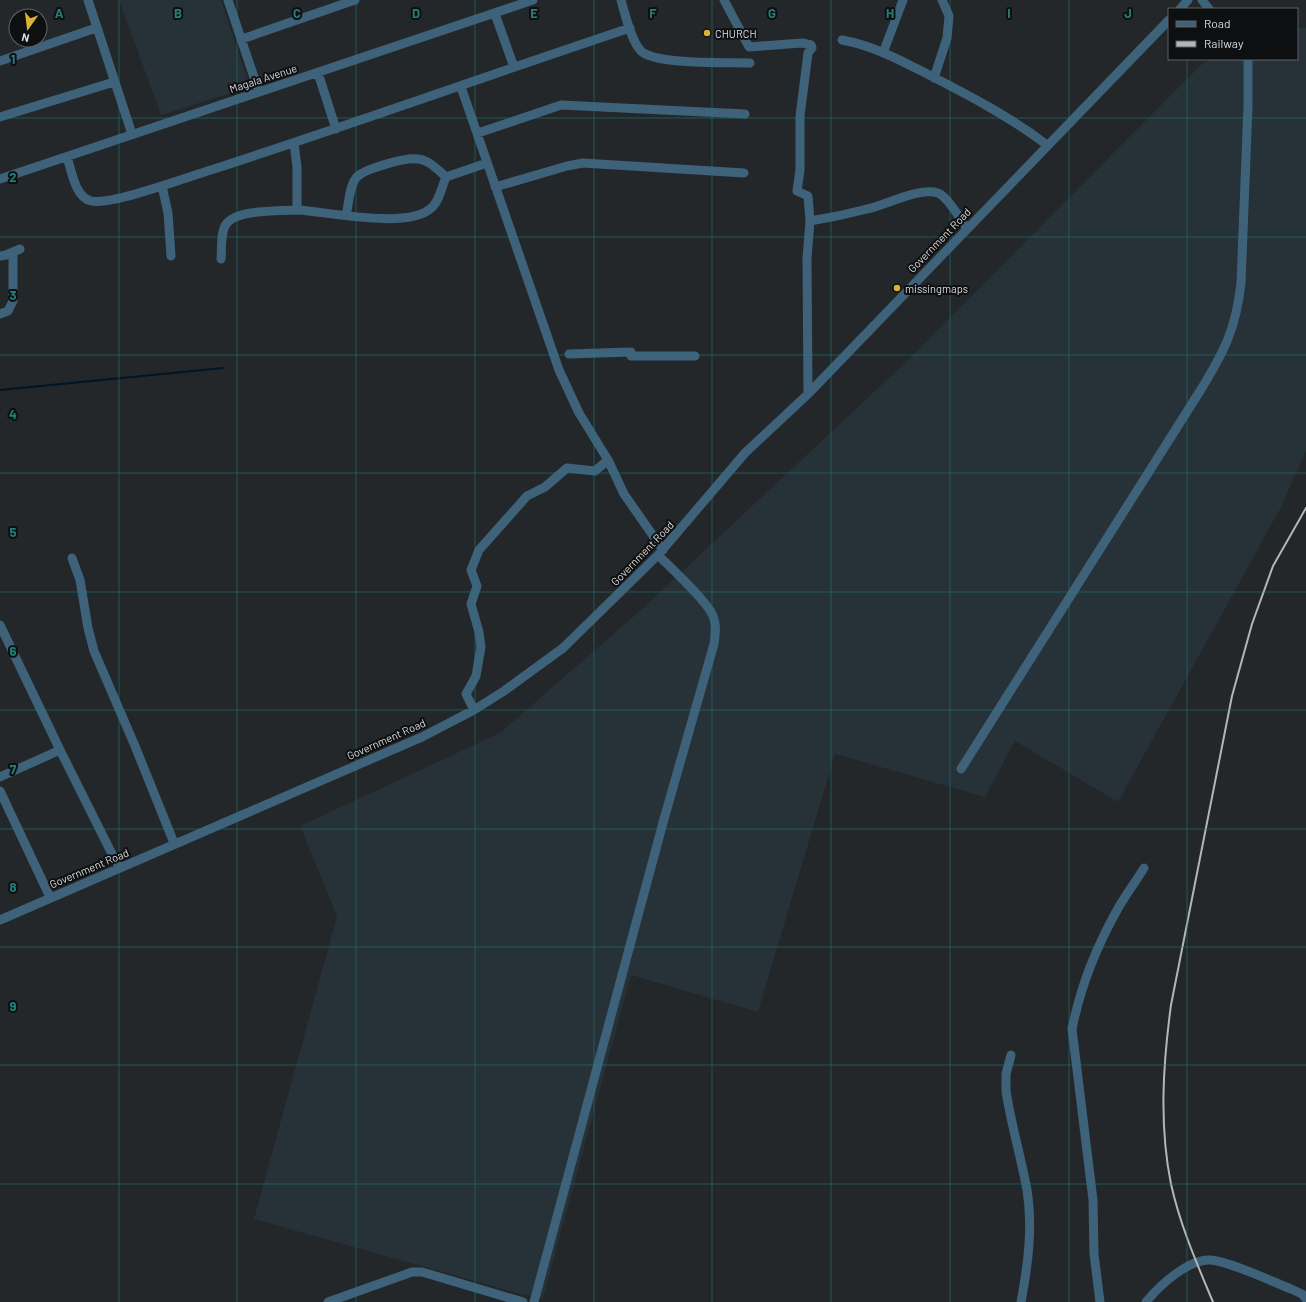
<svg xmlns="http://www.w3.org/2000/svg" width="1306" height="1302" font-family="Barlow,sans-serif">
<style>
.built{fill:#273138}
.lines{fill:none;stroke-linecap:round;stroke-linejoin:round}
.stream{stroke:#001526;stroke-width:2}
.minor{stroke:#3f627b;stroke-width:9}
.rail{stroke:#b3b6b8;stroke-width:2}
.grid{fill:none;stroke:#238079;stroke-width:1;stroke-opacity:0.55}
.poi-dot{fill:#dbb233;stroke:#0e0f11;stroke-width:1.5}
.labels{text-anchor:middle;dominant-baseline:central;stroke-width:4;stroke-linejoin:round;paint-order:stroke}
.poi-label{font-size:11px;fill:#d9dbdd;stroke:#0e0f11;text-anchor:start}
.street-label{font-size:11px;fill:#d9dbdd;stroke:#0e0f11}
.grid-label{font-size:13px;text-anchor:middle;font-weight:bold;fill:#238079;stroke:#0e0f11;stroke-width:4;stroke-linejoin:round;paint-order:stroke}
</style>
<rect width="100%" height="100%" fill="#23272a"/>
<path class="built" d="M119,0H221L250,87L161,115Z
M1297,28H1306V451L1280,509L1118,802L1015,741L985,797L835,754L758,1012L631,975L543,1298L517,1293L254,1219L337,916L300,826L500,733L641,610L904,364L1201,65L1210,59H1297Z"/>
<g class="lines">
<path class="stream" d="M0,390L223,368"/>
<path class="minor" d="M88,0L132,134
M228,0L259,92
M621,0C625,14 631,41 641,51C655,65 728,62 750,63
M724,0L749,47L802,43L811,45L812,48L808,53L800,116V170L797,191L808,196L810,221L807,258L808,394
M1202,0L1209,9
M1180,9L1188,0
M495,14L514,67
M242,39L355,0
M842,40C876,46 905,63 935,78C974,98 1013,119 1047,145
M883,53L903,0
M0,61L96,28
M318,73L336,129
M934,78L947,38L949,16L942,0
M461,87L559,370L579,413L608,460L624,494L663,550
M0,117L114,82
M478,133L561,105L745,114
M294,143L297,167V210
M67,157C72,172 75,197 91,201C110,206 194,175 217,168C355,123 492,74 630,28
M0,179L533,0
M162,186L168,213L171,256
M495,187L567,166L583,163L744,173
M346,215C349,204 349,187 356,178C363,169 406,157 418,159C429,160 438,170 446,177
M810,221C829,218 848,214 867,209C887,205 918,187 938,193C948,197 961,220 967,229
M0,256L6,255L20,249
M221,259C222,249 220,231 227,223C234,215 248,213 258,212C271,211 285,210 298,210C329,212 406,229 430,209C439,203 442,186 446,177L487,163
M0,314L8,311L13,301V252
M569,354L631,352
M631,356H695
M72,558L80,580L88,628L94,651L135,746L174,843
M0,625L60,750L119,868
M474,710L466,694L476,676L481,647L479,632L471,604L477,586L471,570L479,550L527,496L545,487L567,468L595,471L608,460
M961,769L1200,391C1224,352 1236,329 1241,283L1248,106V59
M0,777L60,750
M0,791L50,897
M0,920L422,737L474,710L504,691L563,648L658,555L745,453L808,394L1169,20
M1011,1055L1006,1074V1091C1011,1124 1021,1157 1027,1190C1033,1227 1028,1265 1021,1302
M328,1302L412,1272H422L523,1302
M534,1302L664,819L714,644C715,635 717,625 713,616C708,602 671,568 658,555
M1100,1302L1094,1254L1093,1200L1072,1029C1080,989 1096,948 1116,912C1124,897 1135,883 1144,868
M1146,1302C1159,1286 1189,1258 1211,1260C1231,1262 1271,1281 1291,1289L1302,1294L1306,1299"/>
<path class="rail" d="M1213,1302C1197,1264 1180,1225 1171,1184C1159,1125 1163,1064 1171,1005L1232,696L1252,624L1273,566L1306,508"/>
</g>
<path class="grid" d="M119,0V1302M237,0V1302M356,0V1302M475,0V1302M594,0V1302M712,0V1302M831,0V1302M950,0V1302M1069,0V1302M1187,0V9M1187,59V1302M0,118H1306M0,237H1306M0,355H1306M0,473H1306M0,592H1306M0,710H1306M0,829H1306M0,947H1306M0,1065H1306M0,1184H1306"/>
<g class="poi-dot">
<circle cx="707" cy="33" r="4"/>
<circle cx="897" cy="288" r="4"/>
</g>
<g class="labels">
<g class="poi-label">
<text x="715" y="33">CHURCH</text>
<text x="905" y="288">missingmaps</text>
</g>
<g class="street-label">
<text transform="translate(263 78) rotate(-18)">Magala Avenue</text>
<text transform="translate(939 240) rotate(-46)">Government Road</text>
<text transform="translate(642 553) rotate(-46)">Government Road</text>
<text transform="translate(386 739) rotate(-24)">Government Road</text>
<text transform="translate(89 868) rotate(-23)">Government Road</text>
</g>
</g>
<g class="grid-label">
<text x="59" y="18">A</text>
<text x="178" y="18">B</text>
<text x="297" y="18">C</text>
<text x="416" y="18">D</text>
<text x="534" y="18">E</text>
<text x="653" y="18">F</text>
<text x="772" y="18">G</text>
<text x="890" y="18">H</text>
<text x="1009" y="18">I</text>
<text x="1128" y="18">J</text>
<text x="13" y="64">1</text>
<text x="13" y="182">2</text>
<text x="13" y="300">3</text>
<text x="13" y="419">4</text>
<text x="13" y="537">5</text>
<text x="13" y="656">6</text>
<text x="13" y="774">7</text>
<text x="13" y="892">8</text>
<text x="13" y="1011">9</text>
</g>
<rect x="1168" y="8" width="130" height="52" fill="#0e0f11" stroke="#5f6163"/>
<rect x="1176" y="21" width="20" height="6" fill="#3f627b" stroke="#5f6163"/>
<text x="1204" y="28" font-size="12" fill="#d9dbdd">Road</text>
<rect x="1176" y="41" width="20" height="6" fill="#b3b6b8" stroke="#5f6163"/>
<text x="1204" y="48" font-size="12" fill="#d9dbdd">Railway</text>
<g transform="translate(28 28) rotate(194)"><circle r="19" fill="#0e0f11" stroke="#5f6163"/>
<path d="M0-3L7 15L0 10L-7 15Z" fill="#dbb233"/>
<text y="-6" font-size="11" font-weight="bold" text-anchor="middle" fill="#d9dbdd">N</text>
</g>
</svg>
